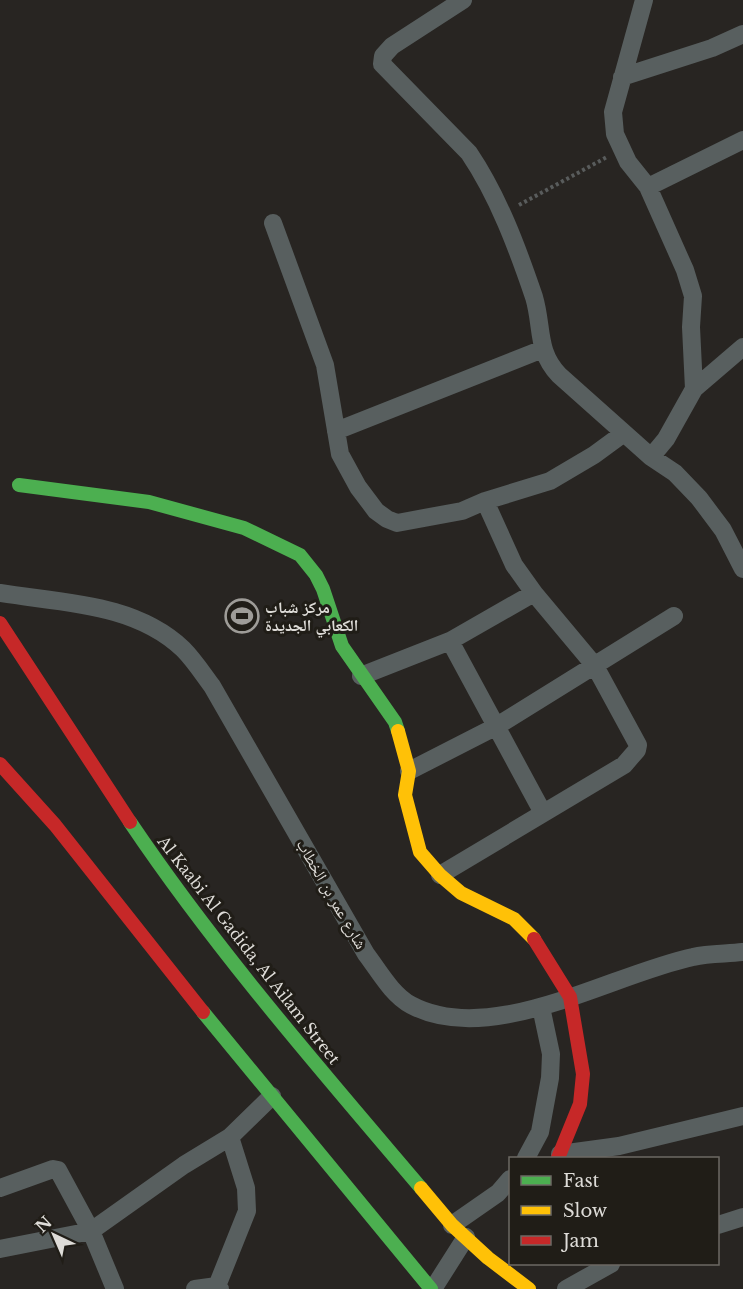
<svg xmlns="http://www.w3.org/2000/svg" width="743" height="1289" font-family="'Libre Baskerville','Noto Naskh Arabic',serif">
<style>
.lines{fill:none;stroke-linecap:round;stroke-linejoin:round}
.path{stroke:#595c5c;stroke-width:4;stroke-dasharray:3 3;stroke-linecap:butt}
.street{stroke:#585f5f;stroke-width:18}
.fast{stroke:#4caf50;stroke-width:14}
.slow{stroke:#ffc107;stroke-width:14}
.jam{stroke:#c62828;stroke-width:14}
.labels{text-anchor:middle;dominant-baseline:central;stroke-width:6;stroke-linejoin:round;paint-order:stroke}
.poi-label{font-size:16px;font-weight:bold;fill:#dedcd8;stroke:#201d17;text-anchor:start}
.street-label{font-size:16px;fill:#dedcd8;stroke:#201d17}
</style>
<rect width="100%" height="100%" fill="#282522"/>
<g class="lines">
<path class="path" d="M519,205L607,157"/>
<path class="street" d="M463,0L392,46L383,56L382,64L469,153C498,196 517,247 534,297C543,327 536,351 559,375L651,457
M644,0L613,112L615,134L628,162L648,187L685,270L693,296L691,327L694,389L666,439L651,457L675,473L699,498L723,530L743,569
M622,77L712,48L743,34
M648,187L743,140
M273,223L325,365L340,454L358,487L376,511L387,519L397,523L462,511L485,501L550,481L594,455L624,433
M694,389L743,347
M336,431L543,349
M0,593C62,603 135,603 183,649C194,660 203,674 212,686L366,954C379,971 392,995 411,1005C491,1048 612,974 693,957C709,953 727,954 743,952
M450,641L543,813
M361,676L450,641L534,593
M409,771L497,726L674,616
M440,875L624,765L637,750L638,745L595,666L534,593L514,565L485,501
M560,1154L619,1146L743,1116
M526,1158L540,1132L550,1078L551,1054L541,1007
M0,1188L53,1169L58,1170L91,1231L115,1289
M452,1225L498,1193L510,1179
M718,1225L743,1217
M0,1249L91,1231L184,1165L230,1137L272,1096
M217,1286L247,1211L246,1188L230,1137
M195,1289L217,1286L220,1289
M433,1289L466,1237
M566,1289L611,1264"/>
<path class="fast" d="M19,485L149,502L244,528L300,555L316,575L323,589L342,646L395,722L398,731
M130,822C217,951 320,1069 421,1188
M203,1012L431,1289"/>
<path class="slow" d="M398,731L409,771L405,795L420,852L440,875L461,893L514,919L534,939
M421,1188L452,1225L488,1258L529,1289"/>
<path class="jam" d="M0,623L130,822
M0,764L55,825L203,1012
M534,939L570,997L583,1074L580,1104L558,1158"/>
</g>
<defs>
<symbol id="stadium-ring" viewBox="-11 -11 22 22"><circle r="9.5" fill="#201d17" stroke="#9e9c98" stroke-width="1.5"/><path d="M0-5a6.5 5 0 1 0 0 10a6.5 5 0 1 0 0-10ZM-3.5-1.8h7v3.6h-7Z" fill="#9e9c98"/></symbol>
</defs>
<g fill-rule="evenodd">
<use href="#stadium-ring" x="223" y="597" width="38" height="38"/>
</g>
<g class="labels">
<g class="poi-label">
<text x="265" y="607">مركز شباب<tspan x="265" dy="18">الكعابي الجديدة</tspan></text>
</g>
<g class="street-label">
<text transform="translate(332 894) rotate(60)">شارع عمر بن الخطاب</text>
<text transform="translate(249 950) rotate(52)">Al Kaabi Al Gadida, Al Ailam Street</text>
</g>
</g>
<rect x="509" y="1157" width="210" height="108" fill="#201d17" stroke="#6c6964" stroke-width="1.5"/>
<rect x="521" y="1176" width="30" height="9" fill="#4caf50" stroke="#6c6964" stroke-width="1.5"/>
<text x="563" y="1187" font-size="18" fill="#dedcd8">Fast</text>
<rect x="521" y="1206" width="30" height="9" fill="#ffc107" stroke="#6c6964" stroke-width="1.5"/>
<text x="563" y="1217" font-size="18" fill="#dedcd8">Slow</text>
<rect x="521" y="1236" width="30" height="9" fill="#c62828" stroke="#6c6964" stroke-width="1.5"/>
<text x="563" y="1247" font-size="18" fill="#dedcd8">Jam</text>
<g transform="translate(54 1235) rotate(316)" stroke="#201d17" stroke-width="4.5" paint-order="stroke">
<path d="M0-4.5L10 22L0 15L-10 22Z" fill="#dedcd8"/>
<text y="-9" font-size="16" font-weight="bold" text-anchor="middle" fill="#dedcd8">N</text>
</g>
</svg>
